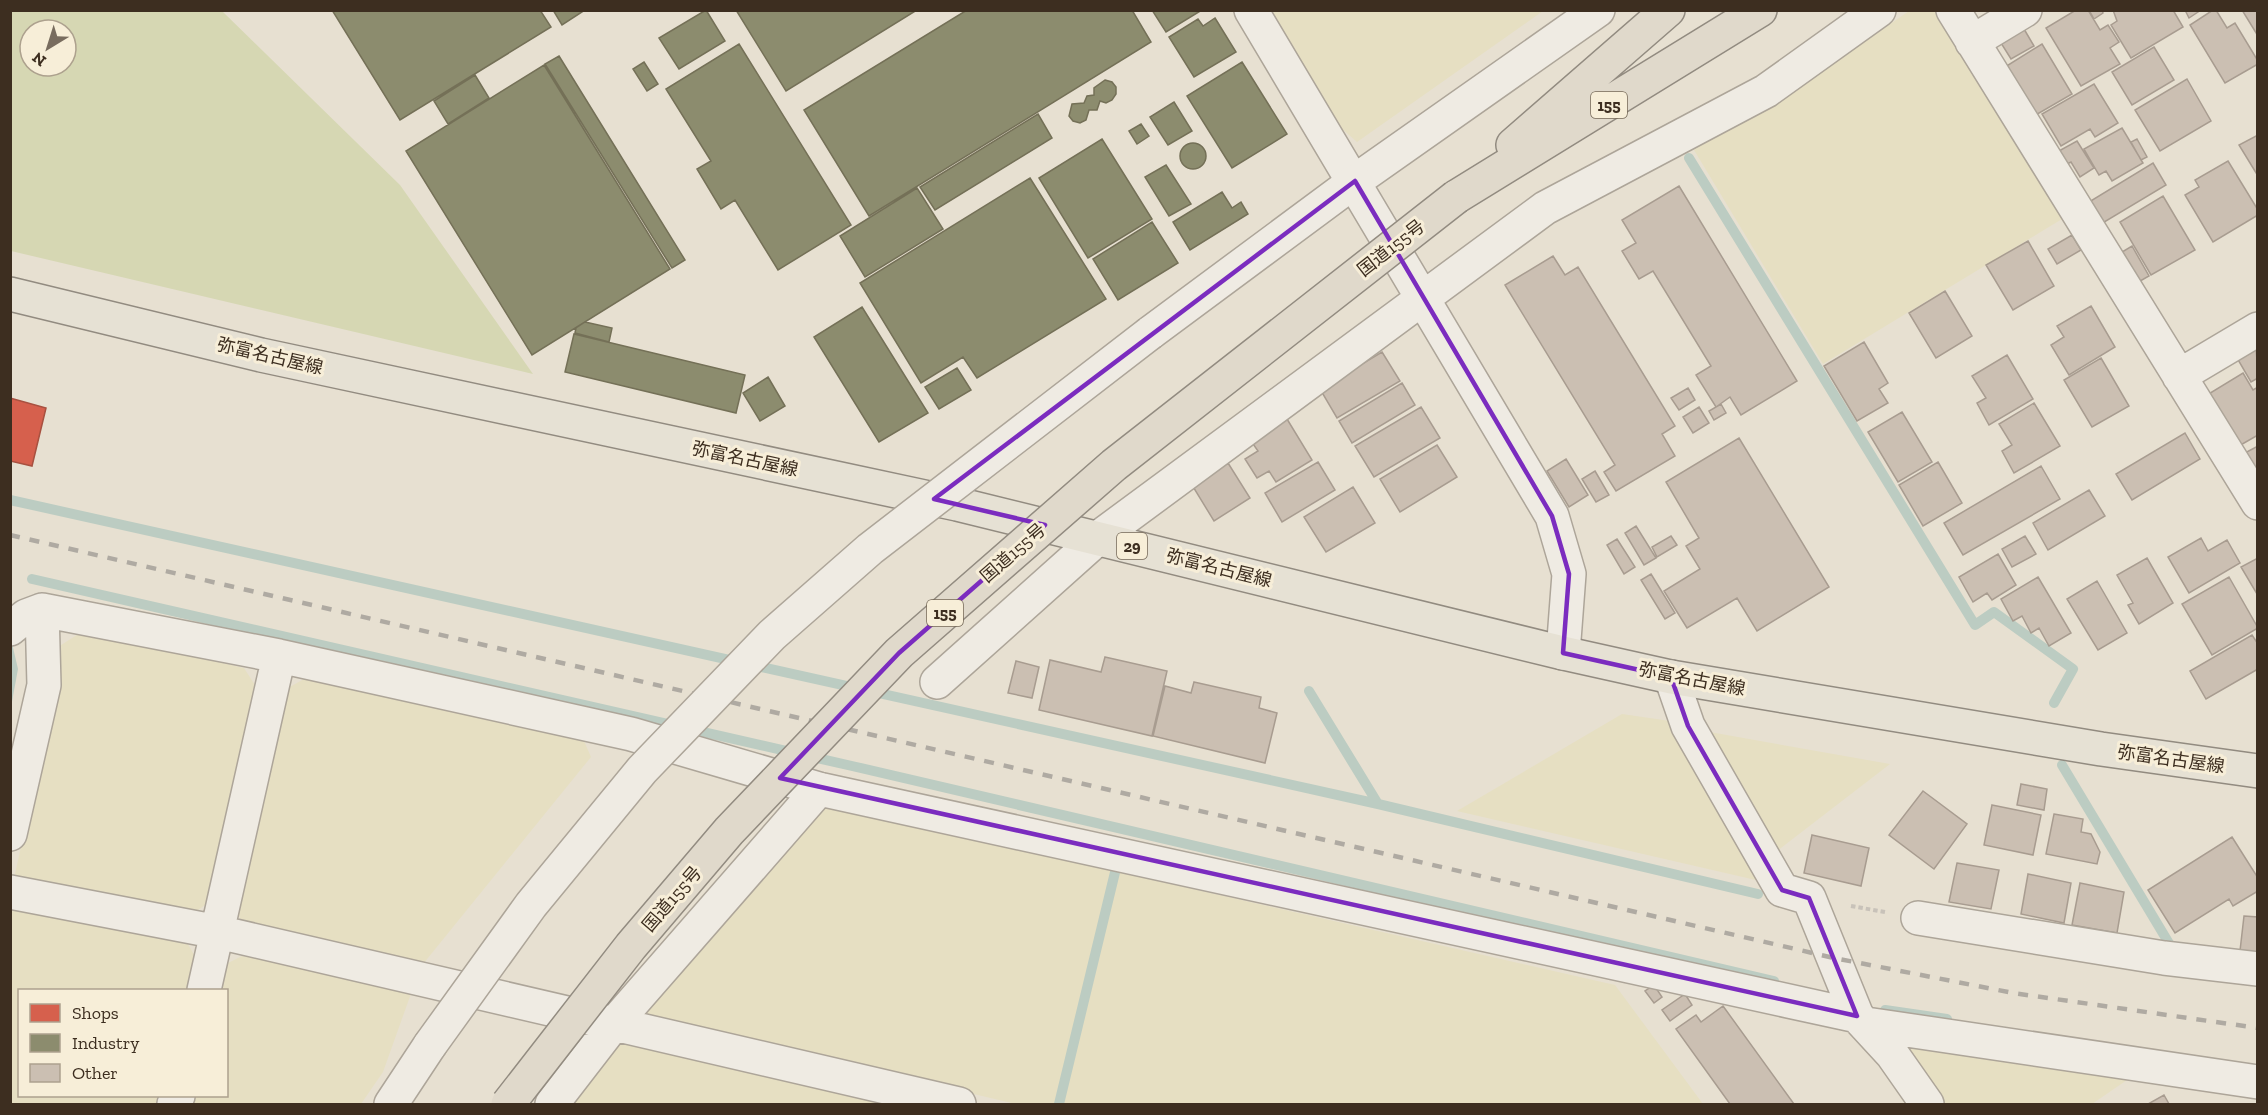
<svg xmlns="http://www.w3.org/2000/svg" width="2268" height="1115" font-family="'Zilla Slab','Noto Sans JP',serif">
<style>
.farmland{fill:#e6dfc2}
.green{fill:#d6d7b3;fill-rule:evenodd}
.water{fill:#bcccc2}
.shops{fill:#d6604d;stroke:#a85140;stroke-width:1.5}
.industry{fill:#8c8c6e;stroke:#747057;stroke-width:1.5}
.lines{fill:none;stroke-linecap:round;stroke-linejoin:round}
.stream{stroke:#bcccc2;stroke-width:10}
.building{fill:#cbbfb2;stroke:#a89c90;stroke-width:1.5}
.minor-casing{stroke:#ada599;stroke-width:36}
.tertiary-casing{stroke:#ada599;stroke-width:36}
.primary-casing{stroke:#928b80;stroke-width:36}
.trunk-casing{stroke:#928b80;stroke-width:36}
.path{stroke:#c8c2b9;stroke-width:4;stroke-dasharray:4.5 3;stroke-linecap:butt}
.minor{stroke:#efebe3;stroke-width:33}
.tertiary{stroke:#efebe3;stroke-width:33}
.primary{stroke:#e6e1d4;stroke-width:33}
.trunk{stroke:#e0d9cb;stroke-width:33}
.rail{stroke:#afaaa2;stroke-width:4.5;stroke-dasharray:10 10;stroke-linecap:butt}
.tertiary-bridge-casing{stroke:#ada599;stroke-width:36;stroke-linecap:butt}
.trunk-bridge-casing{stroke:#928b80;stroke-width:36;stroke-linecap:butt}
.tertiary-bridge{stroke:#efebe3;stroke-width:33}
.trunk-bridge{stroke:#e0d9cb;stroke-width:33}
.marked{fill:none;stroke:#7b2cbf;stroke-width:4.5;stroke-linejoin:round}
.labels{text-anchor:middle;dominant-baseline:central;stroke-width:6;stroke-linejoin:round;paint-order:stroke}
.shield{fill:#f7eed8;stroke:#756857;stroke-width:1.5}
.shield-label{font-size:16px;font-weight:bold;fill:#3d2e20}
.street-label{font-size:18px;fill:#3d2e20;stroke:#f7eed8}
</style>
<rect width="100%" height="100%" fill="#e7e0d1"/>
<path class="farmland" d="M1270,11H1543L1357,142L1340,127Z
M1909,11H1937L2067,216L1823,364L1691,145L1774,104Z
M83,631L244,668L260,693L205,905L191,915L31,886L15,874L56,689L55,649Z
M304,679L584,741L591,757L419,969L246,928L236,911L288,688Z
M1622,714L1670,721L1760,881L1457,811Z
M1704,731L1890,764L1777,851Z
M828,806L1615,985L1703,1104H1016L648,1017L645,1006Z
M10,909L185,939L197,960L191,990H20V1096H166L163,1104H11Z
M242,956L413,988L383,1072L361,1104H188L191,1096H226V990H217L224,965Z
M619,1037L912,1104H571Z
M1915,1042L2127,1080L2092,1104H1937L1903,1054Z"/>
<path class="green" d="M11,10L222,11L400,185L533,374L11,251ZM30,30H66V66H30Z"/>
<path class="water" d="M11,639L18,669L11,707Z"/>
<path class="shops" d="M10,398L46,408L32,466L10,461Z"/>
<path class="industry" d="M332,10H540L551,27L400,120Z
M553,10H585L562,25Z
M706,10L725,41L679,69L659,38Z
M736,10H917L786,91Z
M967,10H1132L1151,42L869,216L804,110Z
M1152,10H1202L1166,32Z
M1215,18L1236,52L1194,77L1169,37L1198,19L1203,26Z
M739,44L851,225L778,270L735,200L721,209L697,169L711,161L666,89Z
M559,56L685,260L672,268L545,64Z
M644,62L658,84L647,91L633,69Z
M1242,62L1287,134L1232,168L1187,96Z
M544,65L670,269L532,355L406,151Z
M475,75L489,98L448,124L434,101Z
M1105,80L1112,82L1116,87V94L1112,100L1106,103L1100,101L1097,110H1089L1086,120L1080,123L1073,121L1069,116L1072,104L1084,103L1087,96L1094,95V88Z
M1174,102L1192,131L1168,145L1150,117Z
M1038,114L1052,138L935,210L920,187Z
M1141,124L1149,136L1137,144L1129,131Z
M1102,139L1152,219L1088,258L1039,178Z
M1180 156a13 13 0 1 1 26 0a13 13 0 1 1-26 0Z
M1166,165L1191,204L1169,216L1145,177Z
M1030,178L1106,299L977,378L963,357L921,383L860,283Z
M917,188L943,229L865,277L840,236Z
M1222,192L1232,208L1241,202L1248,214L1190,250L1173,222Z
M1152,222L1178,263L1118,300L1093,259Z
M862,307L928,413L879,442L814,337Z
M585,322L612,328L609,342L575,333L576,328Z
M574,334L745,375L736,413L565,372Z
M957,368L971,390L939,409L925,387Z
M768,377L785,406L760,421L743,393Z"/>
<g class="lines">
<path class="stream" d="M1689,158L1975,625L1994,612L2073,669L2054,703
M10,500L1378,804L1758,894
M32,579L852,766L1774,981
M1309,691L1378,804
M2062,765L2170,945
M1885,1010L1947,1019
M1059,1104L1117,864"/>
</g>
<path class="building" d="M2076,10H2088L2100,30L2108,25L2119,42L2110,48L2120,64L2081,86L2046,28Z
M2089,10H2102L2103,13L2094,19Z
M2173,10L2183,27L2131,58L2111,25L2117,21L2113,10Z
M2185,10H2201L2189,18Z
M2213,10H2216L2227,28L2235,23L2258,61V64L2225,83L2190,25Z
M2242,10H2258V36Z
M2024,29L2034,46L2011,59L2001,43Z
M2042,44L2072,94L2034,116L2005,67Z
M2154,47L2174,80L2132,105L2112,72Z
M2187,79L2211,121L2160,151L2135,110Z
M2094,84L2118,123L2095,137L2090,129L2061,146L2042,114Z
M2122,128L2143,163L2112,181L2106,171L2099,175L2084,149Z
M2258,135V176L2239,145Z
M2137,139L2147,157L2141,160L2131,142Z
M2077,141L2094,168L2080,177L2071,162L2065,165L2057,152Z
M2228,161L2258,210V215L2213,242L2185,195L2199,187L2195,180Z
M2153,163L2166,185L2101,224L2089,202Z
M1679,186L1797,381L1741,415L1730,397L1716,407L1696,375L1711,366L1653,271L1639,279L1622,251L1636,243L1622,220Z
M2163,196L2195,250L2151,275L2120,222Z
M2072,235L2081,250L2057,264L2048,249Z
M2028,241L2054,286L2013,310L1986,265Z
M2132,246L2149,276L2135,284L2117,255Z
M1553,256L1565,275L1578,267L1675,426L1662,434L1675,456L1616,491L1604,472L1615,465L1505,285Z
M1945,291L1972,336L1936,358L1909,313Z
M2091,306L2115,347L2069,375L2051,345L2064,337L2057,326Z
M1864,342L1888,383L1879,389L1888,403L1857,421L1824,366Z
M2256,346L2258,378L2251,382L2237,358Z
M1382,352L1400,381L1337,418L1320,389Z
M2007,355L2033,399L1989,425L1977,403L1986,398L1972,376Z
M2101,358L2129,406L2092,427L2064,380Z
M2243,373L2253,390L2258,387V435L2232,450L2202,398Z
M1402,383L1415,405L1352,443L1339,421Z
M1688,388L1695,400L1679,410L1671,398Z
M2034,403L2060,446L2014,473L2002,451L2012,445L1999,424Z
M1721,404L1726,413L1714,420L1709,411Z
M1421,407L1440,438L1374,477L1355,446Z
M1699,407L1709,423L1693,433L1683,417Z
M1902,412L1932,462L1898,482L1868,432Z
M1287,419L1312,460L1276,482L1269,471L1257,478L1245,459L1258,451L1251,441Z
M2185,433L2200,459L2132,500L2116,474Z
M1739,438L1829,587L1757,631L1737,598L1687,628L1664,591L1700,569L1686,546L1699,538L1666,482Z
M1437,445L1457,477L1400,512L1380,479Z
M2258,446V484L2241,455Z
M1566,459L1588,495L1569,507L1547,471Z
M1318,462L1335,490L1282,522L1265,493Z
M1938,462L1962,503L1923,526L1899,485Z
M1228,463L1250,498L1214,521L1192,485Z
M2041,466L2060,499L1963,555L1944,523Z
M1595,471L1609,495L1596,502L1582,479Z
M1353,487L1375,523L1326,552L1304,517Z
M2089,490L2105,516L2048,550L2033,523Z
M1636,526L1656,558L1644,565L1625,533Z
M1671,536L1677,545L1657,557L1652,547Z
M2025,536L2036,554L2012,567L2002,549Z
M2201,538L2208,551L2227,540L2240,563L2189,593L2168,557Z
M1617,539L1635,567L1624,574L1607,545Z
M1998,554L2016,585L1992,600L1987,593L1973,602L1959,577Z
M2147,558L2173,603L2139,624L2128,605L2133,603L2117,575Z
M2258,558V594H2257L2241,567Z
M1651,574L1675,613L1665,619L1641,580Z
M2038,577L2071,633L2049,646L2039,628L2031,633L2022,616L2013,621L2001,599Z
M2229,577L2258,628L2212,655L2182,604Z
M2097,581L2127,633L2098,650L2067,599Z
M2252,635L2258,644V669L2206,699L2190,671Z
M1105,657L1167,671L1152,736L1039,710L1050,660L1101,672Z
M1016,661L1039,667L1032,698L1008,693Z
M1194,682L1261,697L1259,708L1277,713L1265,763L1153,736L1165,686L1191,693Z
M2021,784L2047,789L2044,810L2017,805Z
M1923,791L1967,824L1934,869L1889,835Z
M1992,805L2041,815L2033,855L1984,845Z
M2054,814L2083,819L2081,832L2091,834L2100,852L2097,864L2046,854Z
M1812,835L1869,848L1861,886L1804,873Z
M2232,837L2258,878V891L2233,906L2229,899L2175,933L2148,890Z
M1957,863L1999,870L1991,909L1949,902Z
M2028,874L2071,883L2064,923L2021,914Z
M2080,883L2124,892L2117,933L2072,925Z
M2244,916L2258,917V954L2240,951Z
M1654,985L1662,997L1654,1003L1645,991Z
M1685,994L1692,1005L1670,1021L1662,1010Z
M1723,1006L1794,1104H1730L1676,1029L1696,1015L1701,1022Z
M2164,1095L2169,1104H2148Z"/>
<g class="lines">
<defs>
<path id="minor" d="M1251,10L1552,516L1569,574L1563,653
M1953,10L2258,503
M1972,42L2025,10
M1355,181L1598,10
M2179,376L2258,329
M10,629L26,616L42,610L279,656L631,734L819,789L1857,1016
M1671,677L1688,726L1782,890L1809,898L1857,1016L1892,1054L1927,1104
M937,682L1098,538L1545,208L1766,91L1879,10
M10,834L44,685L42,610
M10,892L218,932L959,1104
M1918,918L2164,958L2258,969
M204,990L279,656
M1866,1024L2258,1082
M174,1104L178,1096
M552,1104L613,1025L819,789"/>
<path id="tertiary" d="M1150,333L1355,181
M391,1104L430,1045"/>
<path id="primary" d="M10,294L261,355L957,504L1563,653L1671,677L2101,749L2258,771"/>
<path id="trunk" d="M1513,145L1668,10
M1456,197L1760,10"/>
</defs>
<use href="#minor" class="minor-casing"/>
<use href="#tertiary" class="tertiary-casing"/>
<use href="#primary" class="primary-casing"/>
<use href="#trunk" class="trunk-casing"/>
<path class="path" d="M1851,906L1885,912"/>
<use href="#minor" class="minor"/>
<use href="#tertiary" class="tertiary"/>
<use href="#primary" class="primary"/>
<use href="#trunk" class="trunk"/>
<path class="rail" d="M10,535L1834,958L2013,993L2258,1028"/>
<defs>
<path id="tertiary-bridge" d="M430,1045L531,905L642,770L772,635L870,549L1150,333"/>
<path id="trunk-bridge" d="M508,1104L631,946L729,831L899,653L1114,465L1456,197"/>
</defs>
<use href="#tertiary-bridge" class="tertiary-bridge-casing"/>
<use href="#trunk-bridge" class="trunk-bridge-casing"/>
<use href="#tertiary-bridge" class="tertiary-bridge"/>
<use href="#trunk-bridge" class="trunk-bridge"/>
</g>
<path class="marked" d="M1355,181L1552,516L1569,574L1563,653L1671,677L1688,726L1782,890L1809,898L1857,1016L780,778L899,653L1045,525L934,499Z"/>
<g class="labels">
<g class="shield">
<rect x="1591" y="92" width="36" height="26" rx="4.5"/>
<rect x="1117" y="533" width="30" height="26" rx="4.5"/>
<rect x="927" y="600" width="36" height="26" rx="4.5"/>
</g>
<g class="shield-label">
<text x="1609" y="105">155</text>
<text x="1132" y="546">29</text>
<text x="945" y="613">155</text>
</g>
<g class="street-label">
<text transform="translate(1391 248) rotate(-38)">国道155号</text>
<text transform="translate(270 356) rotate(13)">弥富名古屋線</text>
<text transform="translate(745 459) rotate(12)">弥富名古屋線</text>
<text transform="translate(1013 553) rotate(-41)">国道155号</text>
<text transform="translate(1219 568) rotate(14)">弥富名古屋線</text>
<text transform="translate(1692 679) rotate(11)">弥富名古屋線</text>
<text transform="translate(2171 759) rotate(8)">弥富名古屋線</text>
<text transform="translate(672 899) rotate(-49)">国道155号</text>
</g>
</g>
<rect width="2268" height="1115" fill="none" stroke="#3d2e20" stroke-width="24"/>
<rect x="18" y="989" width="210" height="108" fill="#f7eed8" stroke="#ada18e" stroke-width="1.5"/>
<rect x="30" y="1004" width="30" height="18" fill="#d6604d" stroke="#ada18e" stroke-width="1.5"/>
<text x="72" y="1019" font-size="18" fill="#3d2e20">Shops</text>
<rect x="30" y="1034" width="30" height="18" fill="#8c8c6e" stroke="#ada18e" stroke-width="1.5"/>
<text x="72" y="1049" font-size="18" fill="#3d2e20">Industry</text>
<rect x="30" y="1064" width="30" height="18" fill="#cbbfb2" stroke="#ada18e" stroke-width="1.5"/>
<text x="72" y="1079" font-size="18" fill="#3d2e20">Other</text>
<g transform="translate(48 48) rotate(218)"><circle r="28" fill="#f7eed8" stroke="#ada18e" stroke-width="1.5"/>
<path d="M0-4.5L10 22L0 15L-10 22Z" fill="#786c5e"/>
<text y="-9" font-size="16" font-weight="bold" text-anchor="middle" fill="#3d2e20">N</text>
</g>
</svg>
